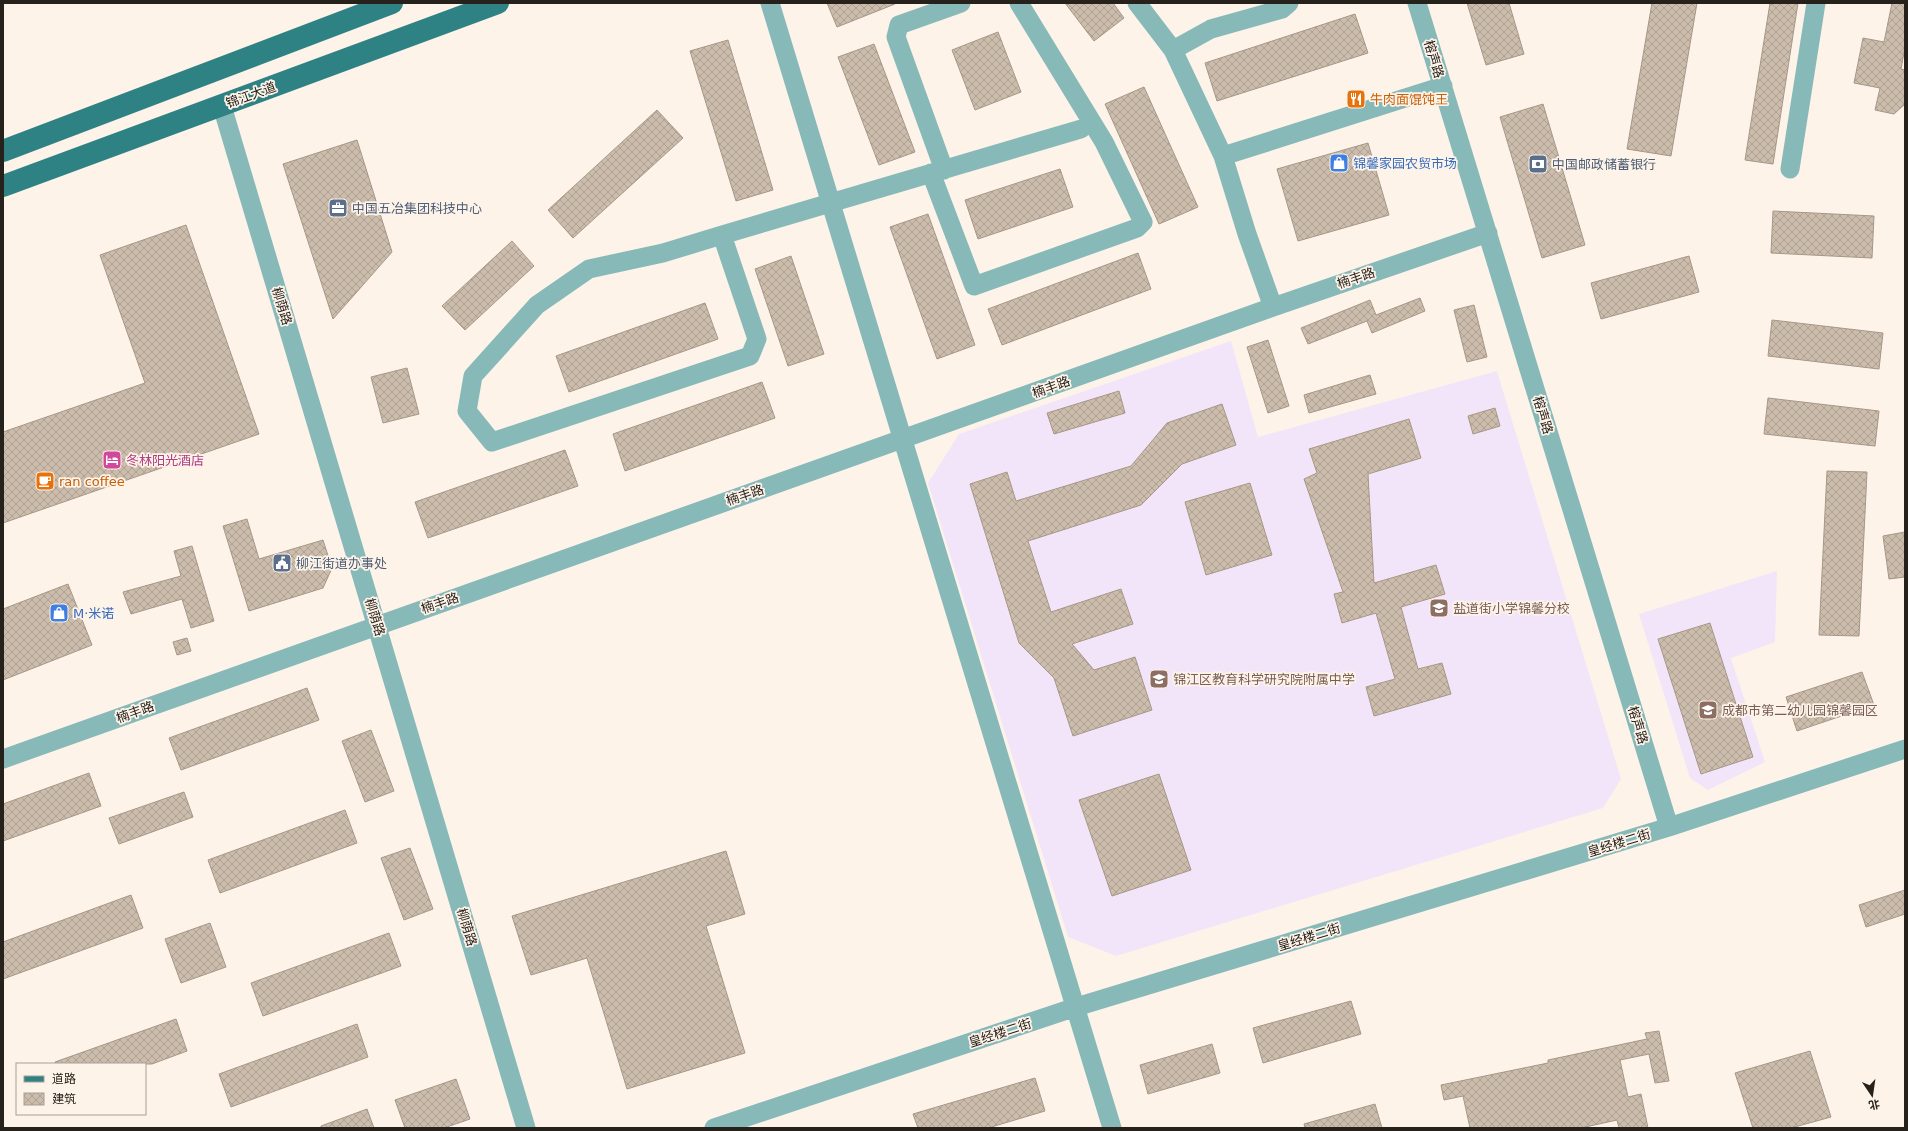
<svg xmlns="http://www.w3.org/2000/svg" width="1908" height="1131" font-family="'DejaVu Sans','Noto Sans SC',sans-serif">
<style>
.education{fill:#f3e5f9}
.building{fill:url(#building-cross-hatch);stroke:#a69787}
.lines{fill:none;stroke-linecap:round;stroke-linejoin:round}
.minor{stroke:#88b9b9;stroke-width:19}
.major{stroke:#2f8284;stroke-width:22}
.labels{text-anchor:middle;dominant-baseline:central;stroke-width:3.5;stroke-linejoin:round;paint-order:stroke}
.street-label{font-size:13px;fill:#27211b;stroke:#fdf3e9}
.food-label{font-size:13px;fill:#c56008;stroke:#fdf3e9;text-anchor:start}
.shop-label{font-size:13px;fill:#366cbe;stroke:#fdf3e9;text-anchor:start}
.service-label{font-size:13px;fill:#4e5e75;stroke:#fdf3e9;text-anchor:start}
.hotel-label{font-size:13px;fill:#b23c85;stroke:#fdf3e9;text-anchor:start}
.education-label{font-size:13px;fill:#785e54;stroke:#fdf3e9;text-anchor:start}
</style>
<defs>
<pattern id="building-cross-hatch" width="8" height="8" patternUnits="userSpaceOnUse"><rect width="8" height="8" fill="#cbbcac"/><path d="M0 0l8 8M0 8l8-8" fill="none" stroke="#aea193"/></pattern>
</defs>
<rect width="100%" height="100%" fill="#fdf3e9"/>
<path class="education" d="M1231,341L1258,437L1497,371L1621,779L1603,808L1116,956L1068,937L928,483L959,434Z
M1777,571L1775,642L1731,658L1765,762L1708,790L1690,778L1639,614Z"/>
<path class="building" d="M827,3H895V4L837,27Z
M1065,3H1113L1124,18L1094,41Z
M1467,3H1509L1524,54L1486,65Z
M1652,3H1697L1671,156L1627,149Z
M1770,3H1798L1773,164L1745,160Z
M1892,3H1905V47L1901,69L1905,70V104L1894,114L1875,110L1880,88L1854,83L1863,38L1884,42Z
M1355,14L1368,53L1217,101L1205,63Z
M998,32L1021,92L975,110L952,50Z
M728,40L773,190L736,201L690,51Z
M874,44L915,152L879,165L838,57Z
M1144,87L1198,207L1159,224L1105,104Z
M1543,104L1585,245L1542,258L1500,117Z
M657,110L683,138L573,238L548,210Z
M357,140L392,252L333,319L283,164Z
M1368,143L1389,215L1298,241L1277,169Z
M1060,169L1073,207L978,239L965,200Z
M1773,211L1874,216L1872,258L1771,253Z
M928,214L975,345L937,359L890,227Z
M186,225L259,434L3,523V432L145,383L100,255Z
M512,241L534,266L465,330L442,306Z
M1138,253L1151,289L1002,345L988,309Z
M791,256L824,354L788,366L755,269Z
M1689,256L1699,292L1601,319L1591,283Z
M1420,298L1425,311L1372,333L1367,321L1308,344L1301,328L1370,300L1376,315Z
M705,303L718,339L569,392L556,356Z
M1474,305L1487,357L1467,362L1454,310Z
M1772,320L1883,333L1879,369L1768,356Z
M1268,340L1289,406L1268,413L1247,347Z
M407,368L419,414L383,423L371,377Z
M1370,375L1376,394L1309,413L1304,395Z
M762,382L775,418L625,471L613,434Z
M1119,391L1125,413L1054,434L1047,413Z
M1768,398L1879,411L1875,446L1764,434Z
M1222,404L1236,445L1182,464L1141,505L1028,541L1051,612L1121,589L1133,624L1072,644L1094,670L1135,657L1152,710L1073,736L1054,678L1019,643L970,484L1007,472L1016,501L1131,466L1167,423Z
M1495,408L1500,426L1473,434L1468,416Z
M1409,419L1421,458L1368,474L1374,583L1436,565L1445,594L1401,607L1418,669L1442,663L1451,694L1374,716L1366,687L1395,679L1376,613L1342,623L1334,594L1343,592L1304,479L1317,473L1309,449Z
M565,450L578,486L428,538L415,502Z
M1827,471L1867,472L1859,636L1819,635Z
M1250,483L1272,555L1206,575L1185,502Z
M247,519L259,559L323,540L332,568L323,588L249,611L223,526Z
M1905,532V577L1889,579L1883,536Z
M192,546L214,621L191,628L182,599L131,614L123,592L181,576L174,551Z
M68,584L92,645L3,680V609Z
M1710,623L1753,757L1701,774L1658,639Z
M187,638L191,651L177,655L173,642Z
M1862,672L1874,705L1797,731L1786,697Z
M307,688L319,720L181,770L169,738Z
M371,730L394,791L365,802L342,741Z
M89,773L101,806L3,841V804Z
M1159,774L1191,870L1112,896L1079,800Z
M184,792L193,817L119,844L109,818Z
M345,810L357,843L220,893L208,860Z
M410,848L433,909L404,920L381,858Z
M726,851L745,914L706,926L745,1053L627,1089L587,958L531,975L512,916Z
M1905,890V914L1866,927L1859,905Z
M131,895L143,928L3,979V942Z
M210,923L226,967L181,983L165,939Z
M389,933L401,966L263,1016L251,983Z
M1351,1001L1361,1034L1263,1063L1253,1028Z
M176,1019L187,1051L152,1064H56L55,1062Z
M357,1024L368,1057L231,1107L219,1074Z
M1659,1031L1669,1081L1655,1083L1649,1054L1620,1060L1628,1097L1641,1094L1648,1128H1619L1617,1120L1581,1128H1470L1463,1096L1444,1100L1441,1085L1548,1063V1060L1647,1039L1645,1033Z
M1212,1044L1220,1073L1148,1094L1140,1065Z
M1810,1051L1831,1117L1791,1128H1753L1735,1073Z
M1035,1078L1045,1111L988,1128H918L913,1114Z
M456,1079L470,1119L444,1128H405L395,1100Z
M1375,1104L1382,1128H1305L1304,1124Z
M367,1109L374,1128H321V1126Z"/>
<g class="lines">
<path class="minor" d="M770,3L1112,1128
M1137,3L1173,50
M1417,3L1669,827
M222,106L526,1128
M1223,156L1443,86
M1790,169L1816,3
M944,170L896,37L899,25L961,3
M931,173L974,286L1137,228L1143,222L1104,142L1019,3
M722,235L757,339L750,356L492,442L467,411L473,376L537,305L589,269L663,253L722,235L1081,129
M1273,307L1247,234L1223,156L1173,50L1211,29L1282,9L1289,3
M3,759L1273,307L1488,233
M714,1128L1076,1007L1669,827L1905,749"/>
<path class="major" d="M3,151L392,3
M3,186L498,3"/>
</g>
<defs>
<symbol id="restaurant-square" viewBox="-11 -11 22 22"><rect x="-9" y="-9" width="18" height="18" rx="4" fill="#e8710a" stroke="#fdf3e9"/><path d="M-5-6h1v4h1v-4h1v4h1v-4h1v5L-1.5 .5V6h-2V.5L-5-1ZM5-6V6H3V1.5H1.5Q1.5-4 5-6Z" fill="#fff"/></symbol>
<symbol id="shop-square" viewBox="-11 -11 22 22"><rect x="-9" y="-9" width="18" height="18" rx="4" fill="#3f7fe0" stroke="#fdf3e9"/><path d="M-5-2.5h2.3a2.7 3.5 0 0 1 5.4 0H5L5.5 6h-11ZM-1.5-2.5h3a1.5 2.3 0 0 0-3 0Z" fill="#fff"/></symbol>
<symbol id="bank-square" viewBox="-11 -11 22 22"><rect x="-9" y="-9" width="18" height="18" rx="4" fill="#5c6f8a" stroke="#fdf3e9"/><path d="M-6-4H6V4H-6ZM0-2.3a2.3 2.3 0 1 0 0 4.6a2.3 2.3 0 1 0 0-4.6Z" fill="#fff"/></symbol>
<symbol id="office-square" viewBox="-11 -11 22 22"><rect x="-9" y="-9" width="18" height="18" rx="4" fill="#5c6f8a" stroke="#fdf3e9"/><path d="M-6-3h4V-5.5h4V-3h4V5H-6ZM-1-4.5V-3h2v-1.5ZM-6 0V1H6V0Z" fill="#fff"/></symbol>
<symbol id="hotel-square" viewBox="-11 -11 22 22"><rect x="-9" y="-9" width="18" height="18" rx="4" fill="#d1479c" stroke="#fdf3e9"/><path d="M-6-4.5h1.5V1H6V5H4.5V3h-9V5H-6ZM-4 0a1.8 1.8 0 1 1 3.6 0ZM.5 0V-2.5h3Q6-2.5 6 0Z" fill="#fff"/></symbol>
<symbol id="cafe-square" viewBox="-11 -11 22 22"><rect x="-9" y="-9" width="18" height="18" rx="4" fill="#e8710a" stroke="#fdf3e9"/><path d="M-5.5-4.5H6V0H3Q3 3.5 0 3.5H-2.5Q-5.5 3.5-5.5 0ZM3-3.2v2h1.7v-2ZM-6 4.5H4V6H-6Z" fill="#fff"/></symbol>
<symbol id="civic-square" viewBox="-11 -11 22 22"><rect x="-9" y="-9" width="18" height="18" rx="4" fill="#5c6f8a" stroke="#fdf3e9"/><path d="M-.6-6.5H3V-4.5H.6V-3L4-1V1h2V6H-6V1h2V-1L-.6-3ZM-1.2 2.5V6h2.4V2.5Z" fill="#fff"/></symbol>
<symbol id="school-square" viewBox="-11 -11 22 22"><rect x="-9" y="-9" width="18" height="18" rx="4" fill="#8d6e63" stroke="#fdf3e9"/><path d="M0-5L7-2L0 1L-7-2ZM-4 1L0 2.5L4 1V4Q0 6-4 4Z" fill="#fff"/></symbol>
</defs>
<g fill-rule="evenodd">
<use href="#restaurant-square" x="1345" y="88" width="22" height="22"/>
<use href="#shop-square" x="1328" y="152" width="22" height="22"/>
<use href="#bank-square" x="1527" y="153" width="22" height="22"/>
<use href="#office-square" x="327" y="197" width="22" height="22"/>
<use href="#hotel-square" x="101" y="449" width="22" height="22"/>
<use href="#cafe-square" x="34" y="470" width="22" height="22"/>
<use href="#civic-square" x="271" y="552" width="22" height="22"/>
<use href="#school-square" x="1428" y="597" width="22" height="22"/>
<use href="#shop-square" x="48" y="602" width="22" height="22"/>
<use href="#school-square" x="1148" y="668" width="22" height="22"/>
<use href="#school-square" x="1697" y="699" width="22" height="22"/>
</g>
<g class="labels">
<g class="street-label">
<text transform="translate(1434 59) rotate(73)">榕声路</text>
<text transform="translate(251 95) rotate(-20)">锦江大道</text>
<text transform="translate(1356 278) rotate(-19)">楠丰路</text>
<text transform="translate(282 306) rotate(73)">柳荫路</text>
<text transform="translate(1051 387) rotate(-20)">楠丰路</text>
<text transform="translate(1543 415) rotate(73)">榕声路</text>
<text transform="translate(745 495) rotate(-19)">楠丰路</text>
<text transform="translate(440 603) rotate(-19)">楠丰路</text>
<text transform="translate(375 617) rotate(73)">柳荫路</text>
<text transform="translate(135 712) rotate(-20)">楠丰路</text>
<text transform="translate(1638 725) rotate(73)">榕声路</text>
<text transform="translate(1619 843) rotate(-17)">皇经楼二街</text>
<text transform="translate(467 927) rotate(73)">柳荫路</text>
<text transform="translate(1309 937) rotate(-17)">皇经楼二街</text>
<text transform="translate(1000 1033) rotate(-18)">皇经楼二街</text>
</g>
<g class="food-label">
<text x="1370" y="99">牛肉面馄饨王</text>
<text x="59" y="481">ran coffee</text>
</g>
<g class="shop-label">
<text x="1353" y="163">锦馨家园农贸市场</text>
<text x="73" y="613">M·米诺</text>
</g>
<g class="service-label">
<text x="1552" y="164">中国邮政储蓄银行</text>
<text x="352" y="208">中国五冶集团科技中心</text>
<text x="296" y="563">柳江街道办事处</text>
</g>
<g class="hotel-label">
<text x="126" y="460">冬林阳光酒店</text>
</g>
<g class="education-label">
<text x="1453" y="608">盐道街小学锦馨分校</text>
<text x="1173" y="679">锦江区教育科学研究院附属中学</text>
<text x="1722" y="710">成都市第二幼儿园锦馨园区</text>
</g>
</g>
<rect width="1908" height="1131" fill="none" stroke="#27211b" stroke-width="8"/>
<rect x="16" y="1063" width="130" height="52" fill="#fdf3e9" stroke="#a79f97"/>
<rect x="24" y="1076" width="20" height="6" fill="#2f8284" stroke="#a79f97"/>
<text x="52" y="1083" font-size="12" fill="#27211b">道路</text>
<rect x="24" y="1093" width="20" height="12" fill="url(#building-cross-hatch)" stroke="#a79f97"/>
<text x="52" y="1103" font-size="12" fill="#27211b">建筑</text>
<g transform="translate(1872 1095) rotate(167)" stroke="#fdf3e9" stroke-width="3" paint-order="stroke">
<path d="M0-3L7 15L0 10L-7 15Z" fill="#27211b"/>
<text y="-6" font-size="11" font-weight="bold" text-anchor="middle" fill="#27211b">北</text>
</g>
</svg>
